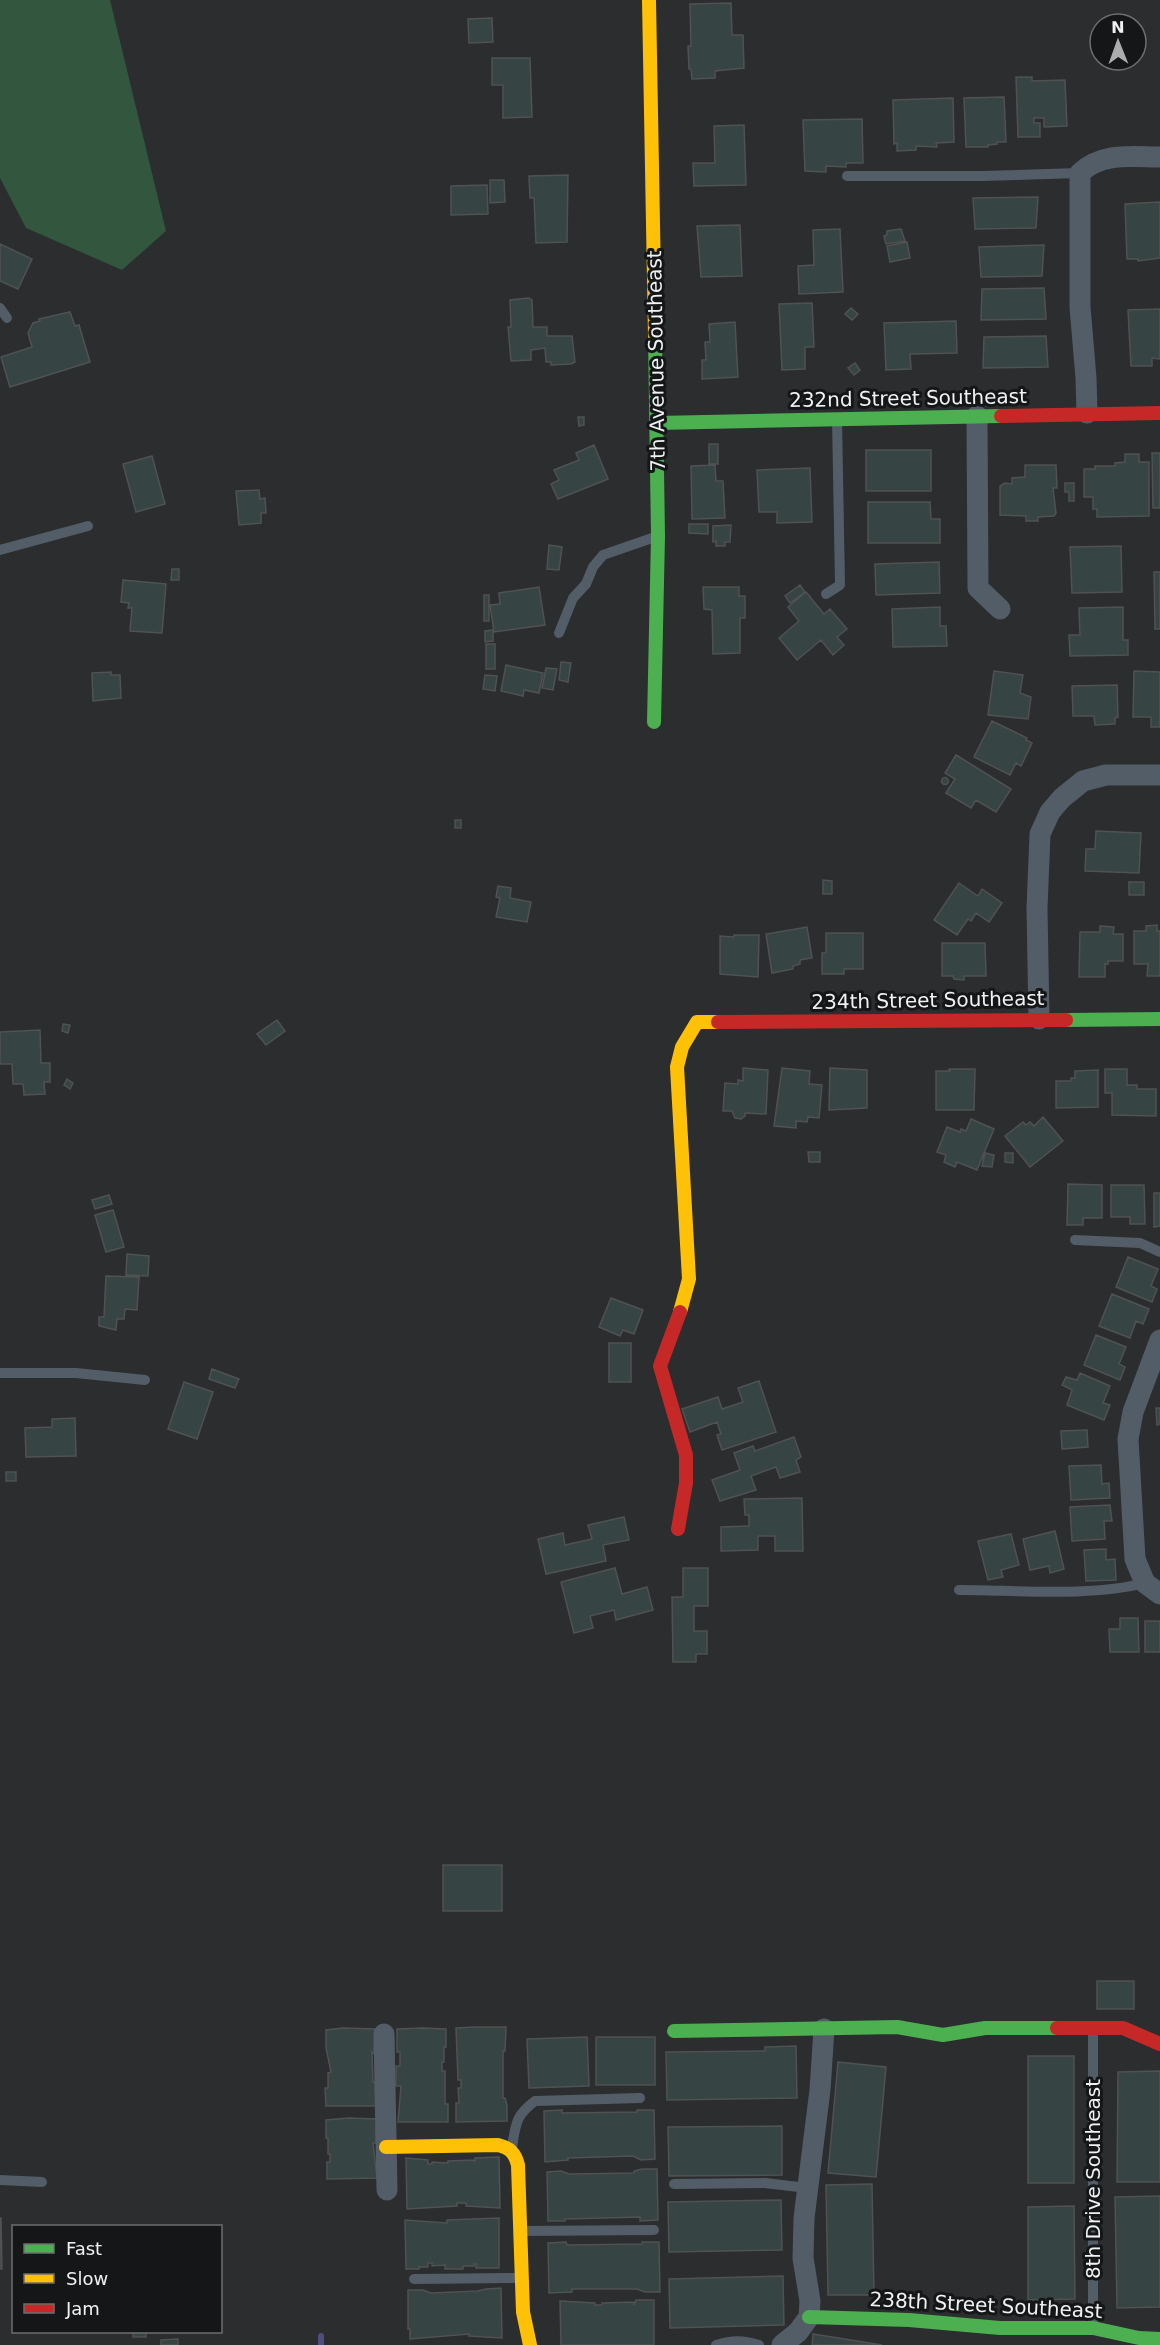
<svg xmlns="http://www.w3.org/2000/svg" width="1160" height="2345" font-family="'DejaVu Sans',sans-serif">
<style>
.green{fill:#32563e}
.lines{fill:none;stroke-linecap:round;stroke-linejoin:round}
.stream{stroke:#4e4d7e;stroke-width:6}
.building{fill:#364443;stroke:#505252;stroke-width:1.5}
.lane{stroke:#535d67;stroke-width:10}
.street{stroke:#535d67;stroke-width:21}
.fast{stroke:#4caf50;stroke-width:14}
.slow{stroke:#ffc107;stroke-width:14}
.jam{stroke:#c62828;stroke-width:14}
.labels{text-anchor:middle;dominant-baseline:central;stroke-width:6;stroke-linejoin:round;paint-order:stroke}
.street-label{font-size:20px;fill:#eff1f2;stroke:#141617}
</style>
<rect width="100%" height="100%" fill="#2b2d2e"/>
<path class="green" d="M0,0H110L166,231L122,270L26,228L0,178Z"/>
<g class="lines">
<path class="stream" d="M321,2336V2345"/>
</g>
<path class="building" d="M731,3L732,35H743L744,68L715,71V78L692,79L691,69H689L688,46H691L690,4Z
M492,18L493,42L469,43L468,19Z
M492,58H530L532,117L503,118V85H492Z
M1016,77H1032V81L1065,80L1067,126L1044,127V118H1034V123H1040V137H1018Z
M1004,97L1006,142H997V144L988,145V147H966L964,98Z
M953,98L954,142L936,143L937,147L916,146V150L897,151V143L894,144L893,100Z
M862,119L863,163H846V167L826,166V172L805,171L803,120Z
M744,125L746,185L694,186L693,163H715L714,126Z
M568,175L567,242L536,243L534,198H530L529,176Z
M490,180H504L505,202L490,203Z
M487,185L488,214L451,215V186Z
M1038,197L1036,228L975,229L973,198Z
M1160,202V258L1138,261V259H1127L1125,204Z
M740,225L742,276L701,277L697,226Z
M840,229L843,292L799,294L798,266L814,265L813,230Z
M901,229L905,241L886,244L884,236L887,235V231Z
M907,242L910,258L890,262L887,246Z
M0,244L32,259L18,289L0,281Z
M1044,245L1042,276L981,277L979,247Z
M1044,288L1046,319L981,320L982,289Z
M529,298L532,300L533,327H547V336H572L575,362L571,364L551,365V362H546L545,348L531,350V360L511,361L508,327H511L510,300Z
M812,303L814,347H805V369L782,370L779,304Z
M851,308L858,314L852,320L845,314Z
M1160,309V359L1152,358V366H1131L1128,310Z
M70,312L75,326L79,325L90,362L10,387L1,357L32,347L28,333L33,323L40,321L39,319Z
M956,321L957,353L910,354L911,369L886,370L884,323Z
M735,322L738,377L702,379V360H706L705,342H710L709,324Z
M1046,336L1048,367L983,368L984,337Z
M855,363L860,370L854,375L848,368Z
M578,417H584V425L579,426Z
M709,444H718V464H709Z
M594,445L608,479L558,499L551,484L559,480L554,470L579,460L576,453Z
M866,450H931V491H866Z
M1152,453H1160V508H1153Z
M1125,454H1139V462H1149V516L1097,517V509H1093V497H1084V469H1095V466H1115V463L1125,462Z
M152,456L165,504L136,512L123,464Z
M715,465L716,481H723L725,518L692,519L691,466Z
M1025,465H1056L1057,488H1053L1056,513L1054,516L1038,517V521H1026V516L1000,515V486L1005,483L1012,484V478L1025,477Z
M810,468L812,522L777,523V512H759L757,470Z
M1065,483H1074V501H1069V492H1065Z
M259,490L260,499L265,498L266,513H261V523L239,525L236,491Z
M868,502H930L931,519H940V543H868Z
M689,524H708V534L689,533Z
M731,525L730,542H725V546H716V541L713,542V526Z
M549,545L562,547L559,570L547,569Z
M1121,546L1122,592L1072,593L1070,547Z
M939,562L940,593L876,595L875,564Z
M172,569H179V580H171Z
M1154,572H1160V629H1155Z
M123,580L166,584L162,633L130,631L132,608H128L129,603L121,602Z
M800,585L805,592L790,603L785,596Z
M539,587L545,625L494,632L490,605L500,604L499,593Z
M703,587H739V596H745V618H740V653L713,654L712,610L704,609Z
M806,592L824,614L830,609L847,629L837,637L844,645L833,655L821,640L797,660L779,638L799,621L788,607Z
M484,595H489V621H484Z
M940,607V626H946L947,646L893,647L892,609Z
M1123,607V640H1128V655L1070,656L1069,635H1080L1079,608Z
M493,630V641L485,642V631Z
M486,644H495V669H486Z
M561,662L571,663L568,682L559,680Z
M506,665L543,673L539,693L524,690L523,696L501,691Z
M546,668L557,669L553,690L542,688Z
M994,671L1023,675L1020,693L1031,697L1028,719L988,715Z
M1134,671L1160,672V727H1151V717H1133Z
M111,672V675H120L121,698L93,701L92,673Z
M485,675L497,676L495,691L483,689Z
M1117,685L1118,717L1115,718V724L1095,725L1094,716H1073L1072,686Z
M992,721L1027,738L1026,740L1032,743L1021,766L1016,763L1010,775L974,757Z
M956,755L1011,789L996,812L976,800L971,808L946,793L955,779L945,773Z
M941.5 781a3.5 3.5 0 1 1 7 0a3.5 3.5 0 1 1-7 0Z
M455,820H461V828H455Z
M1096,831L1141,833L1139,873L1085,871L1086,849H1095Z
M823,880L832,881V894H823Z
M1129,882H1144V895H1129Z
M959,883L978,896L982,889L1002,903L989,922L976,913L971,921L968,919L957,935L934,920Z
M498,886L511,888L510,898L531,902L527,922L496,917L500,898L496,897Z
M1157,925V931H1160V976H1147L1148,964H1134V931H1146V926Z
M1100,926L1114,927L1113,934H1123V961H1108V964H1105V977H1079L1080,932H1100Z
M807,927L812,958L800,960V964L793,966V969L772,973L766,934Z
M826,933H863V969H844V974H822V953H826Z
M734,935H759L758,977L720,974V936L734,937Z
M942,943H985L986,976H964V980L954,979L953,976H942Z
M277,1020L285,1031L266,1045L257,1034Z
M63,1024L70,1025L68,1033L62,1031Z
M40,1030L41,1063H50V1082H44L45,1094L24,1095L23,1084H13L12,1064H0V1032Z
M743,1068L768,1070L766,1114L745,1113V1116L741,1119L735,1118L732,1111H723L725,1083L738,1084V1080L743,1081Z
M782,1068L810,1071L809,1084L822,1085L819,1118L808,1117L807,1122L796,1121V1128L774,1126Z
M830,1068L867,1070V1108L829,1110Z
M949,1069H975L974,1110H936V1071H950Z
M1105,1069H1127V1085H1137V1089H1156V1116L1112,1115V1093H1105Z
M1098,1070V1107L1056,1108V1081H1071V1078H1075V1071Z
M67,1079L73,1083L70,1089L64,1085Z
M1043,1117L1063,1141L1030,1167L1005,1136L1023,1122L1026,1125L1030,1122L1034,1126Z
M971,1119L994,1129L977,1170L957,1162L955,1167L944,1162L946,1155L937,1152L947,1127L960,1132L961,1129L966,1131Z
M808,1152H820V1162H809Z
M985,1153L994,1155L992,1167L982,1166Z
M1005,1153H1013V1163L1005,1162Z
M1068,1184L1102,1185V1218H1083V1225H1067Z
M1111,1185H1144L1145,1224H1130V1217H1111Z
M1154,1193H1160V1226L1154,1227Z
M109,1195L112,1204L95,1209L92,1200Z
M113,1210L124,1247L106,1252L95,1215Z
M127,1254L149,1256L148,1276L126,1275Z
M1128,1257L1158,1269L1151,1286L1157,1289L1152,1302L1116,1287Z
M106,1276L139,1277L137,1310L125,1309L124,1319H117L116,1330L99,1326V1317H104Z
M1112,1294L1149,1309L1143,1324L1136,1321L1130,1338L1099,1326Z
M611,1298L643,1310L634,1334L623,1330L620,1336L599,1327Z
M1096,1335L1126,1347L1119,1364L1125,1367L1120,1380L1084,1365Z
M609,1343H631V1382H609Z
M212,1369L239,1379L235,1388L209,1379Z
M1080,1373L1110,1386L1103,1403L1110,1405L1104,1420L1067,1405L1072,1390L1062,1385L1066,1377L1077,1380Z
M759,1381L776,1432L722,1450L717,1435L721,1434L717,1422L690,1432L682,1409L718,1397L722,1409L743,1402L738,1388Z
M184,1382L213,1392L197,1439L168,1429Z
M1156,1408H1160V1424L1157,1425Z
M75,1418L76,1456L26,1457L25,1428L52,1427V1419Z
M1087,1430L1088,1447L1062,1449L1061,1431Z
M794,1437L801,1457L796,1460L800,1472L780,1478L776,1467L751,1476L756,1490L720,1501L712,1480L740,1470L734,1453L753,1446L755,1451Z
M1101,1465L1102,1484L1109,1483L1110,1498L1071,1500L1069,1466Z
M6,1472H16V1481H6Z
M802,1498L803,1551H775V1536H758V1550L721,1551V1527L749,1526V1515H745L744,1499Z
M1110,1505L1112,1521H1104L1105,1539L1072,1541L1070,1507Z
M624,1517L629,1540L603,1545L606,1561L546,1574L538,1539L563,1533L565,1545L592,1539L588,1525Z
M1055,1531L1064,1569L1050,1573L1049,1566L1030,1570L1023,1539Z
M1011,1534L1019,1565L1001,1570L1003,1577L988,1580L978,1541Z
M1106,1549V1560L1115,1559L1116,1580L1086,1581L1084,1550Z
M615,1568L622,1594L647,1587L653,1610L616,1620L614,1610L590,1616L593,1628L574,1633L561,1582Z
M683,1568H708V1606H694V1631H707V1654H696V1662H673L672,1597H683Z
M1120,1618H1138L1139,1652H1110L1109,1629H1120Z
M1145,1621H1160V1652H1145Z
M443,1865H502V1911H443Z
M1097,1981H1134V2009H1097Z
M474,2027H506L505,2051H503V2098H505L507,2105V2121L456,2122V2103H459L458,2088H461V2080H458L456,2028Z
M343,2028L375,2029L374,2053L372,2052L373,2082H375L376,2106H326L325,2088H328V2073L331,2072L326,2048V2030Z
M423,2028L446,2029V2047H444V2062H442V2071H445V2104H448V2122H398L401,2086H396V2066H400V2052H397V2029Z
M587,2037L589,2086L529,2088L527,2039Z
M596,2037H655V2085H596Z
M796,2046L797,2098L667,2100L666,2052L765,2051V2047Z
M1028,2056H1074V2183H1028Z
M838,2062L886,2067L876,2177L828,2173Z
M1160,2071V2182H1117L1118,2072Z
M562,2110V2113L637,2112V2110H654L655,2159L641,2160L633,2156L568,2158V2160L545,2162L544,2111Z
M349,2118L376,2119V2143H373L377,2178L327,2179V2162H330V2154H328V2138H326V2120Z
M782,2126V2175L669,2176L668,2127Z
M499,2157L500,2208L466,2206V2203H457V2206L407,2209L406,2158L428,2160V2164H432V2162L448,2163V2161L474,2160L475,2162V2158Z
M642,2169H657L658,2220L640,2221V2217L565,2219V2221H548L547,2172L561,2171L569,2174L634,2173V2171Z
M872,2184L874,2295H828L826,2185Z
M1160,2196V2307L1117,2308L1115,2197Z
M781,2200L782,2250L669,2252L668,2202Z
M1074,2206L1075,2299L1028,2300V2207Z
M0,2218H1L2,2269H0Z
M499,2218V2268H476V2264H474V2266H463V2269H445V2265L432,2266V2263H428V2267H419V2269H406L405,2220L447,2223V2220Z
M566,2242L567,2245L642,2244V2242H659L660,2292H645L637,2289H572V2292L549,2293L548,2243Z
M783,2276L784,2325L670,2328L669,2279Z
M501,2288L502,2338L469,2336V2334L410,2339V2329H408V2290H423L431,2293L478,2291L486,2289Z
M636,2300H654V2345H561L560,2301L595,2303V2305H602V2303L634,2302V2305Z
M133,2332H146V2337H133Z
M813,2334L882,2345H812Z
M178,2339V2345H161V2340Z"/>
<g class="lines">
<path class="lane" d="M847,176H982L1080,173
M0,308L7,318
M0,550L88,526
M826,594L840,585L837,419
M559,633L573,598L586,584L593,567L603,555L655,537
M1075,1240L1140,1243L1160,1252
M0,1373H76L145,1380
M959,1590C1016,1590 1091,1597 1145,1583
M512,2147C516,2124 515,2116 535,2101L640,2098
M0,2180L42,2182
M674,2184L765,2183L807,2188
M521,2231L654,2230
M414,2279L519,2278
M1093,2328V2029
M716,2345C732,2340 743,2340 759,2345"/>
<path class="street" d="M1087,413L1086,378L1080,307V173C1102,152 1131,157 1160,157
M977,416L978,588L1000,609
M1039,1019L1037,908L1040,834L1050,812L1062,798L1083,781L1106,775H1160
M1160,1340L1133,1412L1128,1439L1135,1559L1145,1583L1160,1594
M384,2034L387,2190
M782,2345L798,2332L809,2317L810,2301L803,2258L804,2218L820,2090L824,2029"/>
<path class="fast" d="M657,423L1001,416
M654,722L658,536L655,336
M1066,1020L1160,1019
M674,2031L897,2027L943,2035L985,2028H1057
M809,2317L909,2320L1000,2328H1093L1139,2338L1160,2339"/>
<path class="slow" d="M649,0L655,336
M680,1312L689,1279L677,1067L682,1047L697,1022H718
M386,2147L498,2145C510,2148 515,2153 518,2165L523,2312L530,2345"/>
<path class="jam" d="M1001,416L1160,413
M718,1022L1066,1020
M678,1529L686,1483V1455L660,1366L680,1312
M1057,2028H1123L1160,2044"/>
</g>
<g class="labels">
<g class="street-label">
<text transform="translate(656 361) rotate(-91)">7th Avenue Southeast</text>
<text transform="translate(908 398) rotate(-1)">232nd Street Southeast</text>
<text transform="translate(928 1000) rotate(-1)">234th Street Southeast</text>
<text transform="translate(1093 2179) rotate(-90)">8th Drive Southeast</text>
<text transform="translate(986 2305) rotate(3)">238th Street Southeast</text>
</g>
</g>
<rect x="12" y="2225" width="210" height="108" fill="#141617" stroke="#6c6e6f" stroke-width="1.5"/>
<rect x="24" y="2244" width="30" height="9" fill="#4caf50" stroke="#6c6e6f" stroke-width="1.5"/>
<text x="66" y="2255" font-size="18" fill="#eff1f2">Fast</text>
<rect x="24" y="2274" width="30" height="9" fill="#ffc107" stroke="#6c6e6f" stroke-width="1.5"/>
<text x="66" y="2285" font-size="18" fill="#eff1f2">Slow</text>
<rect x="24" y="2304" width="30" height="9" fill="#c62828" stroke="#6c6e6f" stroke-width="1.5"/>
<text x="66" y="2315" font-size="18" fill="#eff1f2">Jam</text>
<g transform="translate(1118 42) rotate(359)"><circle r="28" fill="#141617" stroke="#6c6e6f" stroke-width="1.5"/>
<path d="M0-4.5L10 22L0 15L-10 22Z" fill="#aaacad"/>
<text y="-9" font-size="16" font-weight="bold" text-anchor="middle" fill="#eff1f2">N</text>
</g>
</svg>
